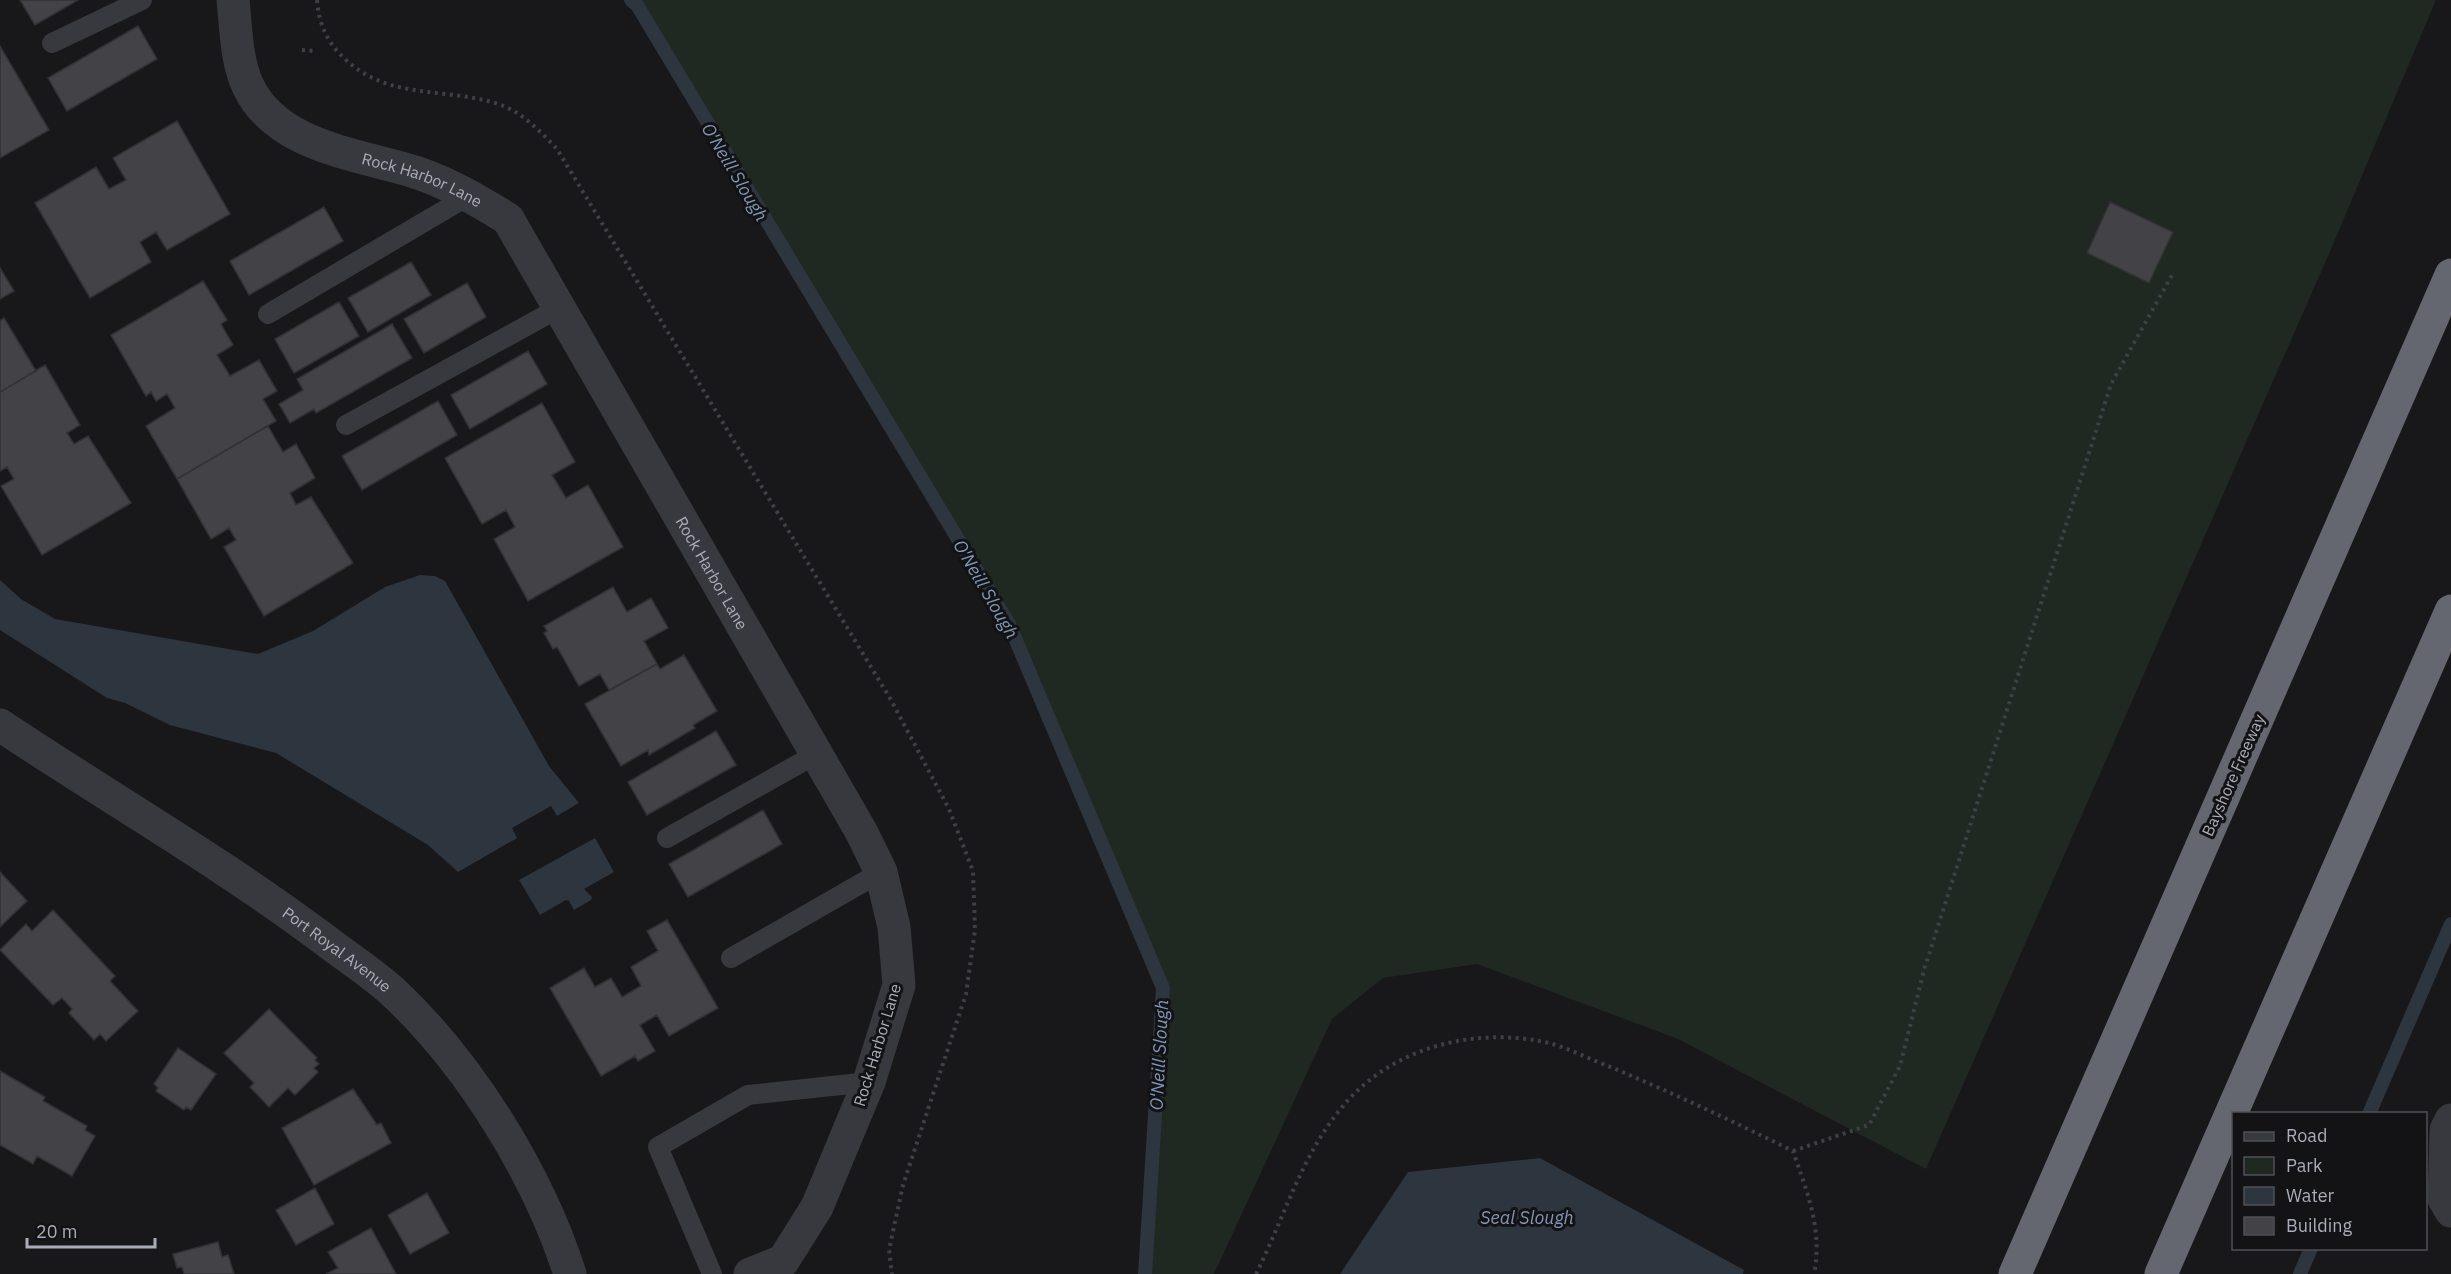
<svg xmlns="http://www.w3.org/2000/svg" width="2451" height="1274" font-family="'IBM Plex Sans',sans-serif">
<style>
.green{fill:#1f2821}
.water{fill:#2d353e}
.lines{fill:none;stroke-linecap:round;stroke-linejoin:round}
.stream{stroke:#2d353e;stroke-width:14}
.building{fill:#424247;stroke:#323136;stroke-width:1.5}
.path{stroke:#3e4046;stroke-width:4;stroke-dasharray:3 4.5;stroke-linecap:butt}
.service{stroke:#38393f;stroke-width:20}
.minor{stroke:#38393f;stroke-width:33}
.motorway{stroke:#646670;stroke-width:33}
.labels{text-anchor:middle;dominant-baseline:central;stroke-width:6;stroke-linejoin:round;paint-order:stroke}
.street-label{font-size:16px;fill:#aaadb9;stroke:#131215}
.water-label{font-size:18px;font-style:italic;fill:#8197b4;stroke:#131215}
</style>
<rect width="100%" height="100%" fill="#18171a"/>
<path class="green" d="M631,0H2436L2329,254L1926,1169L1678,1039L1477,964L1383,978L1332,1019L1214,1274H1145L1163,988L1009,624L637,5Z"/>
<path class="water" d="M420,575L435,576L445,581L549,766L579,803L557,816L551,806L512,828L517,838L458,872L428,845L276,753L170,725L125,703L107,698L0,630V580L21,599L55,619L258,654L313,631L385,587Z
M595,838L614,872L584,889L592,897L591,900L574,910L569,901L566,900L540,915L519,880Z
M1540,1158L1744,1270L1743,1274H1340L1408,1172Z"/>
<g class="lines">
<path class="stream" d="M631,0L637,5L1009,624L1163,988L1145,1274
M2369,1114L2451,924
M2300,1274L2311,1248"/>
</g>
<path class="building" d="M20,0H78L35,25Z
M138,26L157,59L67,111L48,78Z
M0,46L49,130L0,158Z
M177,121L230,214L167,250L156,232L140,242L151,262L90,298L35,203L96,167L109,189L126,180L113,158Z
M2110,202L2173,232L2149,283L2087,253Z
M324,207L343,241L249,295L230,261Z
M411,262L431,295L368,332L348,298Z
M0,268L14,291L0,299Z
M203,281L227,320L221,324L233,345L217,355L230,376L259,360L277,391L263,399L276,421L177,479L146,426L175,408L167,394L156,401L151,392L146,396L111,335Z
M467,283L486,317L424,353L404,319Z
M339,302L359,336L294,373L275,339Z
M4,318L36,371L0,392V321Z
M392,324L412,358L316,413L314,409L290,423L279,404L303,390L297,379Z
M528,351L547,384L470,429L451,395Z
M45,365L80,425L67,433L74,444L88,436L131,503L42,555L1,486L14,479L7,467L0,471V392Z
M438,401L457,435L362,490L342,456Z
M542,403L575,462L552,475L566,498L588,485L623,547L528,601L494,539L515,527L506,510L482,524L445,458Z
M268,426L283,452L296,444L315,478L290,493L296,505L311,497L353,563L264,616L224,547L236,540L229,528L211,539L177,479Z
M613,587L627,612L651,598L668,628L644,641L657,664L609,690L600,674L579,686L557,647L553,649L544,633L547,631L544,626Z
M684,655L717,711L693,725L695,728L649,755L648,750L621,766L585,704L657,664L660,669Z
M716,731L736,765L647,815L628,782Z
M763,810L782,844L688,897L669,864Z
M0,872L27,901L0,927Z
M53,910L115,976L110,981L138,1011L106,1041L100,1034L94,1040L69,1013L72,1009L62,998L53,1005L0,950L26,924L32,931Z
M667,920L718,1008L669,1036L657,1015L640,1025L655,1051L638,1061L635,1056L601,1076L550,988L584,968L595,987L611,978L622,997L641,986L631,967L658,951L647,931Z
M269,1009L317,1058L315,1060L319,1064L314,1068L318,1072L295,1095L288,1088L269,1107L250,1087L254,1083L224,1053Z
M178,1048L216,1074L191,1110L186,1107L184,1110L156,1091L158,1088L154,1084Z
M0,1071L45,1097L43,1101L87,1126L85,1130L95,1136L72,1176L37,1156L33,1164L0,1145Z
M353,1089L377,1125L381,1123L391,1143L314,1185L282,1128Z
M315,1188L334,1224L296,1245L276,1210Z
M427,1193L449,1233L410,1254L388,1215Z
M371,1228L396,1274H326L338,1268L328,1252Z
M218,1242L222,1257L228,1255L234,1274H184L182,1267L177,1268L173,1254Z"/>
<g class="lines">
<path class="path" d="M317,0C319,23 326,41 343,57C386,100 441,87 495,103C520,110 539,130 557,149L891,700L949,809L973,871L975,930L966,994L903,1185L889,1250L892,1274
M302,50L317,51
M1793,1151L1869,1125L1900,1066L1924,970L2111,384L2172,275
M1256,1274C1284,1218 1302,1154 1343,1106C1392,1047 1475,1026 1549,1043C1568,1048 1589,1059 1608,1066C1671,1092 1732,1121 1793,1151C1807,1192 1823,1230 1814,1274"/>
<path class="service" d="M52,43L142,0
M268,314L470,195
M346,425L559,308
M667,838L818,753
M731,958L881,872
M712,1274L658,1147L748,1095L869,1082"/>
<g class="minor">
<path id="s1" d="M233,0C236,27 236,61 248,86C277,148 360,154 418,173C450,184 479,201 508,219L862,833L881,872L894,927L899,985L869,1082L817,1207L783,1261L750,1274"/>
<path id="s2" d="M0,725C108,797 221,862 325,940C347,957 372,973 393,992C470,1064 538,1174 570,1274"/>
<path d="M2451,1120L2446,1130L2444,1199L2451,1211"/>
</g>
<path class="motorway" d="M2015,1274L2451,275
M2161,1274L2451,611"/>
</g>
<g class="labels">
<g class="street-label">
<text stroke="none"><textPath href="#s1" startOffset="291">Rock Harbor Lane</textPath></text>
<text stroke="none"><textPath href="#s1" startOffset="795">Rock Harbor Lane</textPath></text>
<text transform="translate(2233 775) rotate(-66)">Bayshore Freeway</text>
<text stroke="none"><textPath href="#s2" startOffset="405">Port Royal Avenue</textPath></text>
<text transform="translate(877 1045) rotate(-73)">Rock Harbor Lane</text>
</g>
<g class="water-label">
<text transform="translate(735 172) rotate(59)">O'Neill Slough</text>
<text transform="translate(986 589) rotate(60)">O'Neill Slough</text>
<text transform="translate(1159 1055) rotate(-87)">O'Neill Slough</text>
<text x="1527" y="1217">Seal Slough</text>
</g>
</g>
<rect x="2232" y="1112" width="195" height="138" fill="#131215" stroke="#4f5057" stroke-width="1.5"/>
<rect x="2244" y="1132" width="30" height="9" fill="#38393f" stroke="#4f5057" stroke-width="1.5"/>
<text x="2286" y="1142" font-size="18" fill="#aaadb9">Road</text>
<rect x="2244" y="1157" width="30" height="18" fill="#1f2821" stroke="#4f5057" stroke-width="1.5"/>
<text x="2286" y="1172" font-size="18" fill="#aaadb9">Park</text>
<rect x="2244" y="1187" width="30" height="18" fill="#2d353e" stroke="#4f5057" stroke-width="1.5"/>
<text x="2286" y="1202" font-size="18" fill="#aaadb9">Water</text>
<rect x="2244" y="1217" width="30" height="18" fill="#424247" stroke="#4f5057" stroke-width="1.5"/>
<text x="2286" y="1232" font-size="18" fill="#aaadb9">Building</text>
<path d="M27 1238v9h128v-9" fill="none" stroke="#aaadb9" stroke-width="3"/>
<text x="36" y="1238" font-size="18" fill="#aaadb9" stroke="#131215" stroke-width="4.5" paint-order="stroke">20 m</text>
</svg>
